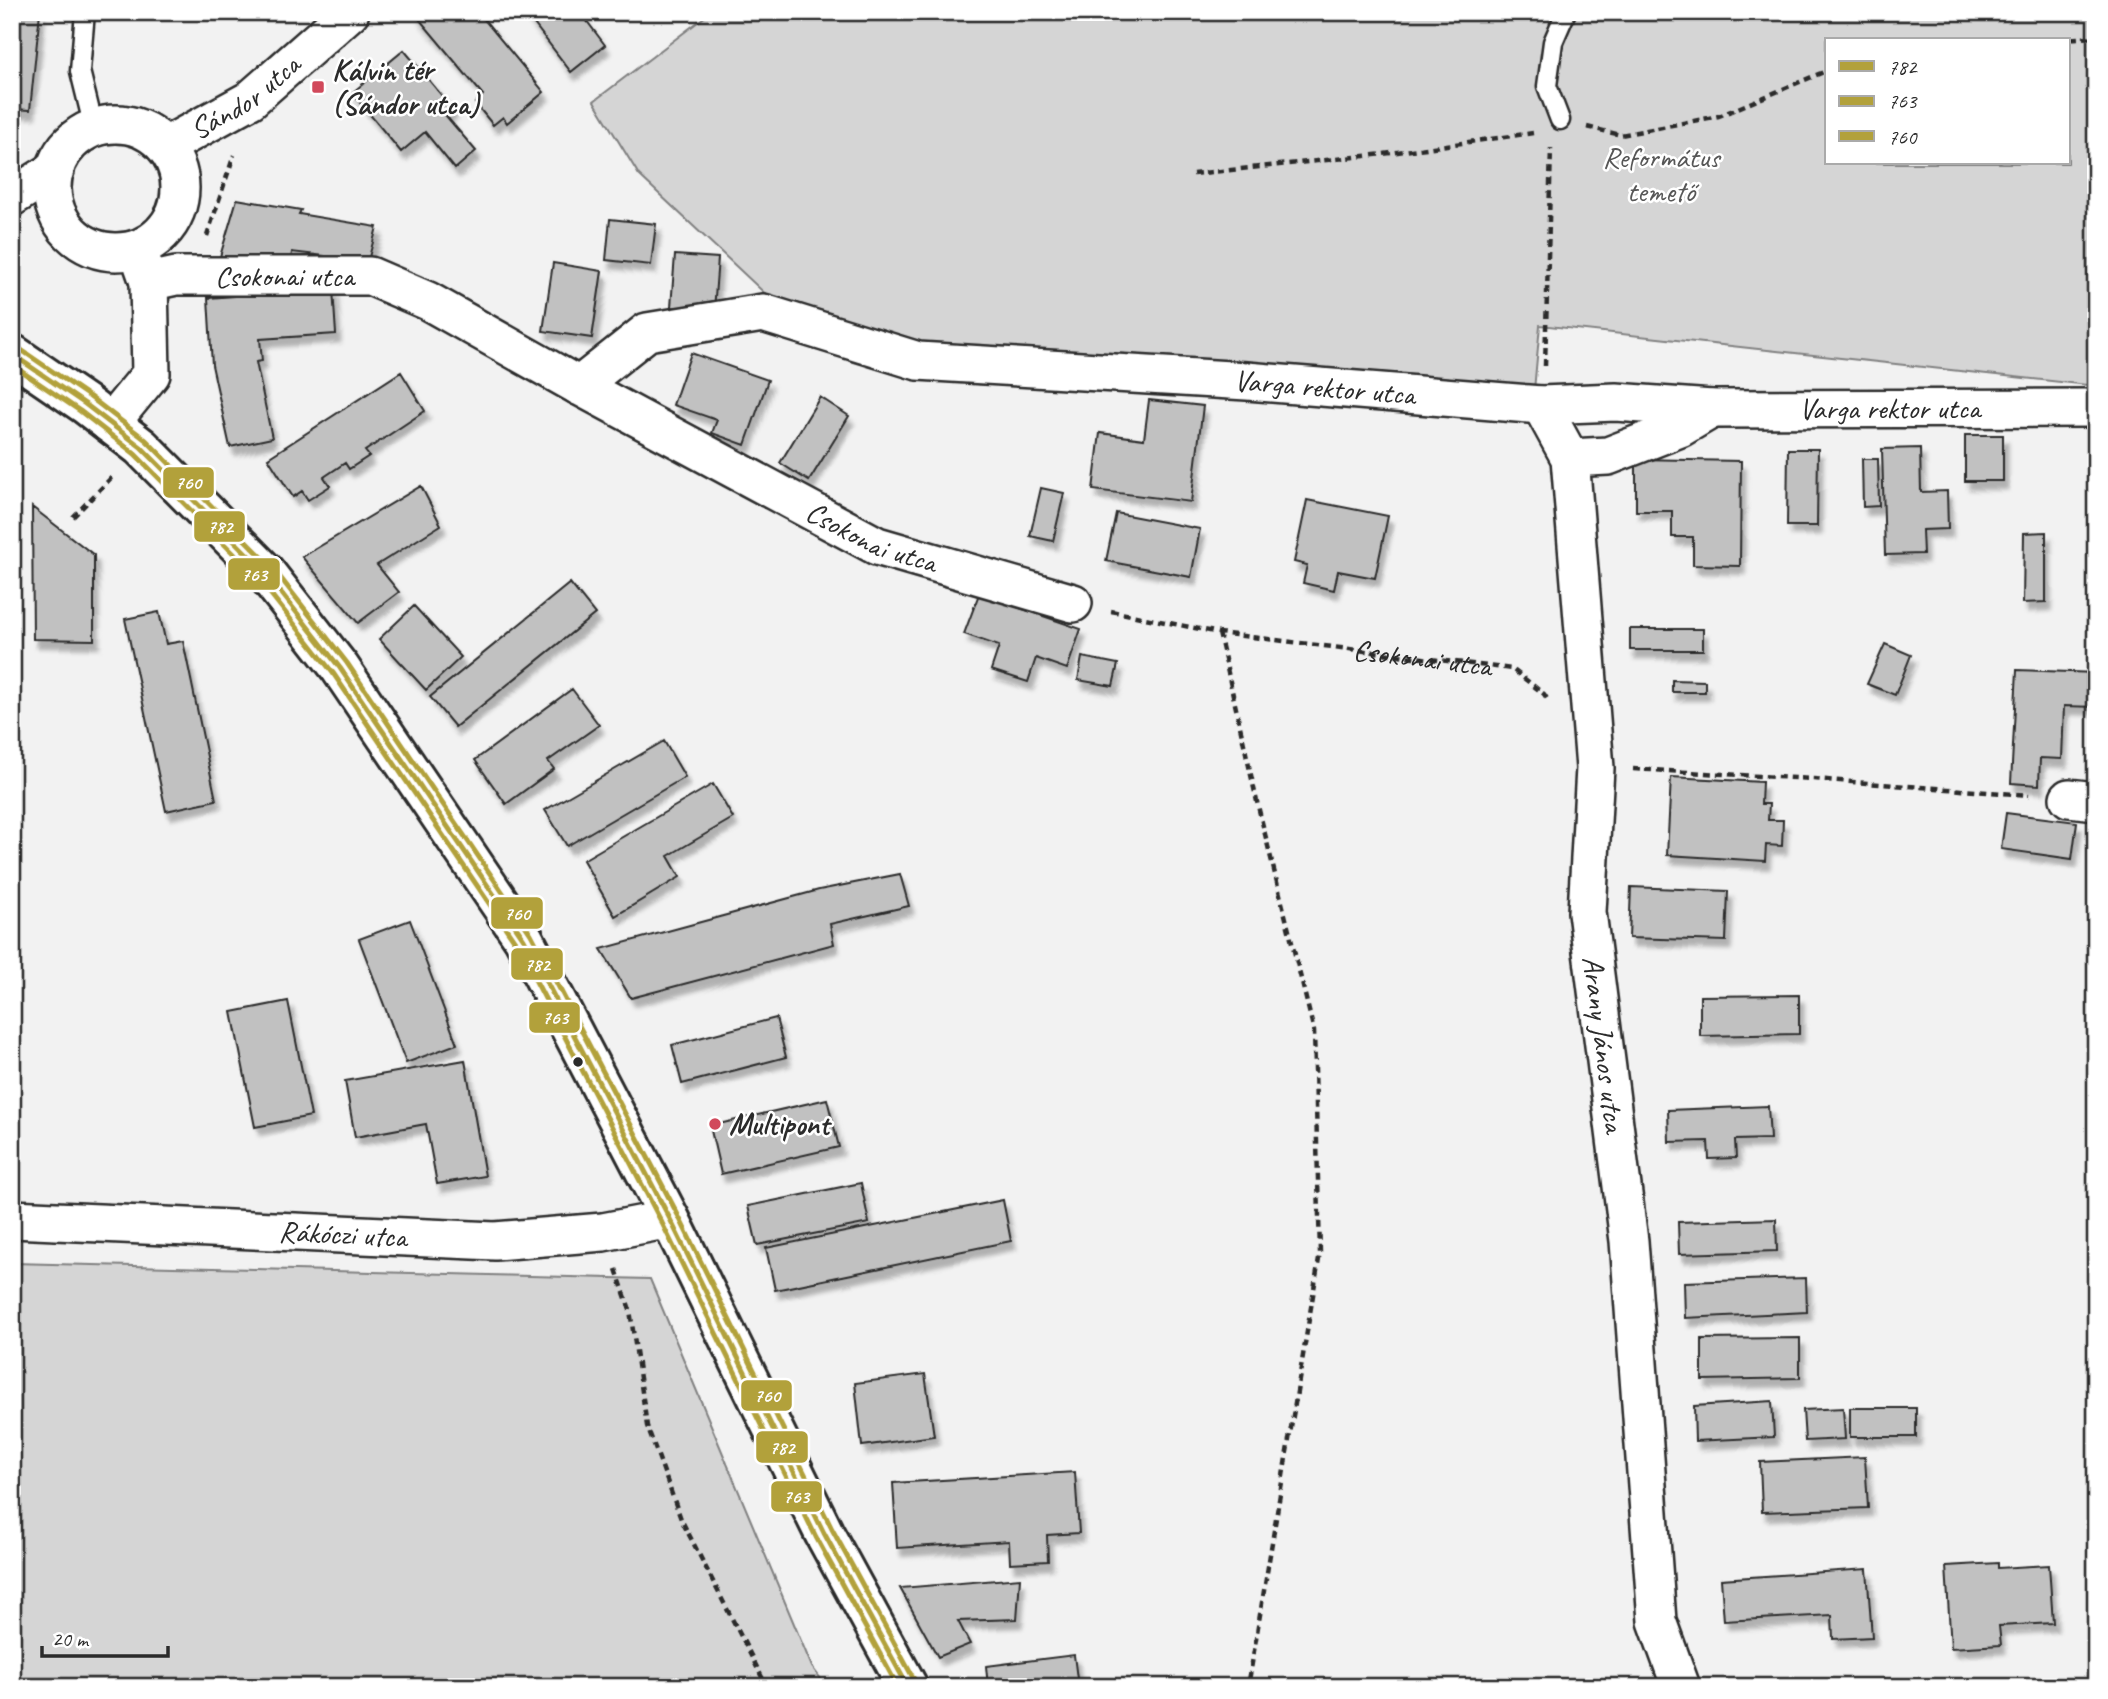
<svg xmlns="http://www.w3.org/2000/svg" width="2108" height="1699" font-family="Caveat,sans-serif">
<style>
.green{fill:#d5d5d5;stroke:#808080;stroke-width:2;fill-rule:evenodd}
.building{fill:#c1c1c1;stroke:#2b2b2b;stroke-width:2;filter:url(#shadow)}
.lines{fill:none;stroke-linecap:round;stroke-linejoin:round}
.lane-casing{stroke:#2b2b2b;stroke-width:23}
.street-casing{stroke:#2b2b2b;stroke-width:42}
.secondary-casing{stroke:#2b2b2b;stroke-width:44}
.path{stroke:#2b2b2b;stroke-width:4.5;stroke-dasharray:7 5;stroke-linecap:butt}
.lane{stroke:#fff;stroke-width:18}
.street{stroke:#fff;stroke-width:37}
.secondary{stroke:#fff;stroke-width:38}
.bus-1-casing{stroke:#fff;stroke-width:10}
.bus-2-casing{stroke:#fff;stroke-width:10}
.bus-3-casing{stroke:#fff;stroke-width:10}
.bus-1{stroke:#b2a13b;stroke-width:5}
.bus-2{stroke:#b2a13b;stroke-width:5}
.bus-3{stroke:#b2a13b;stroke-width:5}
.poi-dot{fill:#d1495b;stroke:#fff;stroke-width:2.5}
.bus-dot{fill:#2b2b2b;stroke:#fff;stroke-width:2.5}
.labels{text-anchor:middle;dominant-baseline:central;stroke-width:5;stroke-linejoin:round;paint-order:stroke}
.poi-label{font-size:30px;font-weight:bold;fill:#2b2b2b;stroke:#fff;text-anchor:start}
.street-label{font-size:30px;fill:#2b2b2b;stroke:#fff}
.park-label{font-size:30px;fill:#565656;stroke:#fff}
.line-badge{stroke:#fff;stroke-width:2.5}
.badge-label{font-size:19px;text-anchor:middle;font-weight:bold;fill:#fff}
</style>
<defs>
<filter id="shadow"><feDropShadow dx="4.5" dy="8" stdDeviation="2" flood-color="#0004"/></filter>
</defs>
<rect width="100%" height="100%" fill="#f2f2f2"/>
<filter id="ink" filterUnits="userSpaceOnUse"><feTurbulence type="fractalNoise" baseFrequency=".0143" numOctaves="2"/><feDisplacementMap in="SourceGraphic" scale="14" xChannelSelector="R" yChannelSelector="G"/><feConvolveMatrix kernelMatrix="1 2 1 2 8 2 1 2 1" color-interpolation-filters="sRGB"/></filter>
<g filter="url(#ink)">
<path class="green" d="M711,12H2096V386L1540,325L1534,390L913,347L773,301L639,175L594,101ZM1826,40H2068V163H1826Z
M12,1263L650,1279L812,1667L827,1687H12Z"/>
<path class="building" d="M12,12H40L30,110L12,109Z
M417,12H478L544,92L507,123L503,117L493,125L475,103L483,95L415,14Z
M525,12H580L605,45L571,72Z
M404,50L453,109L446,116L476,151L455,169L425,132L401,152L352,93Z
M237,199L301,210L299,214L377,227L368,261L292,252L291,259L216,270Z
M610,219L656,224L651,265L606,260Z
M675,255L718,258L714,310L671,307Z
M553,263L602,271L592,338L543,331Z
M333,289L336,334L260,339L262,361L256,362L272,438L230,447L212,365L208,298Z
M691,353L768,380L745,445L712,433L717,420L673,405Z
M401,372L425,411L365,451L369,456L349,469L345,463L324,477L330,486L308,500L302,491L293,497L268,458Z
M820,397L849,416L809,481L780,463Z
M1149,400L1203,406L1191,502L1093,490L1100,433L1144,439Z
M1965,435H2003V481H1965Z
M1920,448L1921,492L1947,491L1948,529L1922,530L1923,554L1885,555L1882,449Z
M1788,449H1818L1817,526H1787Z
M1636,459L1741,461L1740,566L1693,565V537H1672V511H1636Z
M1862,459H1878L1879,506L1863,507Z
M421,486L441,525L377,565L399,592L358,623L302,557Z
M1041,488L1064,493L1053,541L1030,536Z
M1307,500L1388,516L1375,578L1338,571L1334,590L1303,583L1307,565L1294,562Z
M32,507L94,555V640L33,639Z
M1116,513L1200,529L1191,577L1106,561Z
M2046,532V602L2023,603L2024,533Z
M570,583L595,614L455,727L430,697Z
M979,594L1081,629L1067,669L1036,658L1028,682L991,670L999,646L964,634Z
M414,606L461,657L426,690L379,639Z
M159,612L166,644L183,641L216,800L166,811L125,619Z
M1630,629H1703V650H1630Z
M1885,644L1911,655L1895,695L1867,684Z
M1082,657L1118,664L1113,686L1078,680Z
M2017,670L2096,673V707L2064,706L2062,759L2040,758L2039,785L2011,783Z
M1672,680L1705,681V692H1672Z
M572,689L599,725L548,761L554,769L506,804L475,760Z
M664,741L685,777L567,846L545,810Z
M1671,777L1762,782L1761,804H1769L1768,820H1783L1782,846L1766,845L1765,861L1667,855Z
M713,784L733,818L668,856L680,877L615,916L583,860Z
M2006,813L2077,822L2072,859L2001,849Z
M900,874L909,906L830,924L834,944L631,998L601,949L819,890Z
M1631,887L1728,891L1726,941L1629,938Z
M410,920L457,1044L406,1063L359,939Z
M1799,995V1034L1700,1036V996Z
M288,1001L311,1116L255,1127L232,1012Z
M776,1018L786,1057L682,1084L672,1045Z
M465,1060L485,1176L437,1184L426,1124L355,1137L345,1081Z
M827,1099L839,1147L721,1174L710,1126Z
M1768,1106L1770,1139L1735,1140L1736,1158L1709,1159L1708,1141L1669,1142L1668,1110Z
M861,1183L869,1223L757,1245L748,1206Z
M1003,1200L1011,1241L775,1290L766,1248Z
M1776,1219L1777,1251L1679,1254L1678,1222Z
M1806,1278L1807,1312L1685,1318L1684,1282Z
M1800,1338V1378L1702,1380V1339Z
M925,1374L934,1436L862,1446L855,1383Z
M1772,1401L1774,1437L1695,1441L1694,1406Z
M1843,1408L1845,1439L1805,1441L1803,1410Z
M1850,1408H1916V1437H1850Z
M1865,1457L1868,1508L1762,1512L1760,1462Z
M1075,1472L1079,1533L1047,1535L1048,1561L1010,1563L1009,1541L897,1548L893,1483Z
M1998,1563V1568L2049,1565L2053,1623L1999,1626L2001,1645L1951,1648L1946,1566Z
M1867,1569L1872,1637L1833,1639L1832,1615L1724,1621L1721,1579Z
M1020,1578L1017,1619L958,1621L970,1644L938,1657L900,1588Z
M1074,1655L1078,1687H988L986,1666Z"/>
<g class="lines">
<defs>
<path id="lane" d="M85,12L80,71L94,128
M1560,120L1547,86L1553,42L1566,12"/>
<g id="street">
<circle cx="116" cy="188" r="64"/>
<path id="s2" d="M166,146L250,100L350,12"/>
<path d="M12,197L55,170"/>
<path id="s3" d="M149,282L176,276H370L428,301L579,386L877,546L1073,603"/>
<path id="s4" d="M579,386L647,332L763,313L918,361L1247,381L1541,405L1616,402L1712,409L2096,408"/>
<path id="s5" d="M1541,405L1570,458L1595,768L1587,912L1629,1241L1657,1621L1681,1687"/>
<path d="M110,424L151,374L149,282L141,259"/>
<path d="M1570,458L1608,456L1680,428L1712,409"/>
<path d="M2069,798L2096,801"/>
<path id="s6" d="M12,1219L495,1241L603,1232L670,1219"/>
</g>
<path id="secondary" d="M12,354L85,404L141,447L265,572L340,668L524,939L670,1219L824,1533L908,1687"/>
</defs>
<use href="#lane" class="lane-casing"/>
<use href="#street" class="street-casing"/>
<use href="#secondary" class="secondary-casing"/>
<g class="path">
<path d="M2047,40L2096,37"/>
<path d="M1587,127L1621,135L1719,116L1826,71"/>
<path d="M1193,174L1383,154L1533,133"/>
<path d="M207,236L234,155"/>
<path d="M1545,366L1551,148"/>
<path d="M73,517L114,475"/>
<path id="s1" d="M1111,611L1219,633L1512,669L1544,694L1548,700"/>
<path d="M1219,633L1258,806L1314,1031L1320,1253L1248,1687"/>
<path d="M1633,769L1813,779L2029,795"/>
<path d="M616,1269L630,1310L647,1426L681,1519L767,1687"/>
</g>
<use href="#lane" class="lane"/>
<use href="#street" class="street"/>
<use href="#secondary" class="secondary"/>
<defs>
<path id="bus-1" d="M12,354L85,404L141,447L265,572L340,668L524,939L670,1219L824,1533L908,1687"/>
<path id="bus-2" d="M12,365L80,411L135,454L258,578L333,673L516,943L662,1223L816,1537L898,1687"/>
<path id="bus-3" d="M17,347L90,397L146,440L272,567L347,663L531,934L678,1215L832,1529L916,1683"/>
</defs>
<use href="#bus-1" class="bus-1-casing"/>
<use href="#bus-2" class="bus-2-casing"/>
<use href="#bus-3" class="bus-3-casing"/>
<use href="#bus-1" class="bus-1"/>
<use href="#bus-2" class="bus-2"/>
<use href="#bus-3" class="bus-3"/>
</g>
</g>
<g class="poi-dot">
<rect x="311" y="80" width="14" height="14" rx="3.5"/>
<circle cx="715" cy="1124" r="7"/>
</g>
<circle class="bus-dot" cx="578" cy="1062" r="6"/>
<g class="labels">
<g class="poi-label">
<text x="332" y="70">Kálvin tér<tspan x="332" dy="34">(Sándor utca)</tspan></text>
<text x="729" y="1124">Multipont</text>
</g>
<g class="street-label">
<text stroke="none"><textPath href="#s2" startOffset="93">Sándor utca</textPath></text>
<text stroke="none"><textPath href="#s3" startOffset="136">Csokonai utca</textPath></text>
<text stroke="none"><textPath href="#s4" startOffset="774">Varga rektor utca</textPath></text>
<text stroke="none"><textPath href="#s4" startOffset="1340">Varga rektor utca</textPath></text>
<text stroke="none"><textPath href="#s3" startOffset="788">Csokonai utca</textPath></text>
<text stroke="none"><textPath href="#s1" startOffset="315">Csokonai utca</textPath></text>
<text stroke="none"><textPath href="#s5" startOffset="649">Arany János utca</textPath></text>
<text stroke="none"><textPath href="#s6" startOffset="331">Rákóczi utca</textPath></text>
</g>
<g class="park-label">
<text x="1661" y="157">Református<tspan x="1661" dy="34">temető</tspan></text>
</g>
</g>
<g class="line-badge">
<rect x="162" y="466" width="53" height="33" rx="7" fill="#b2a13b"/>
<rect x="193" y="510" width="53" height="33" rx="7" fill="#b2a13b"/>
<rect x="227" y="557" width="54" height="34" rx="7" fill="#b2a13b"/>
<rect x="490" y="896" width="54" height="34" rx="7" fill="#b2a13b"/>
<rect x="510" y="947" width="54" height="34" rx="7" fill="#b2a13b"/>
<rect x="528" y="1001" width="53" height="33" rx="7" fill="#b2a13b"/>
<rect x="740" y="1379" width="53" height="33" rx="7" fill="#b2a13b"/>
<rect x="755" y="1430" width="54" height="34" rx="7" fill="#b2a13b"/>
<rect x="770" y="1480" width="53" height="33" rx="7" fill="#b2a13b"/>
</g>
<g class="badge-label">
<text x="188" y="489">760</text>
<text x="220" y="533">782</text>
<text x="254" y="581">763</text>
<text x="517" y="920">760</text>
<text x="537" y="971">782</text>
<text x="555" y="1024">763</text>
<text x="767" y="1402">760</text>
<text x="782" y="1454">782</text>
<text x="796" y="1503">763</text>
</g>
<rect width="2108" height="1699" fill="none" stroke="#fff" stroke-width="42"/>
<rect x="21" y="21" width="2066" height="1657" fill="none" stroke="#2b2b2b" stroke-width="2.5" filter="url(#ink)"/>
<rect x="1825" y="38" width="245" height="126" fill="#ffffff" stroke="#aaaaaa" stroke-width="2"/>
<rect x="1839" y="61" width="35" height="10" fill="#b2a13b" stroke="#aaaaaa" stroke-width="2"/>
<text x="1888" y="74" font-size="21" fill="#2b2b2b">782</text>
<rect x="1839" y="96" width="35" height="10" fill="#b2a13b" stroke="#aaaaaa" stroke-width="2"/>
<text x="1888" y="108" font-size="21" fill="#2b2b2b">763</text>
<rect x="1839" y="131" width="35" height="10" fill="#b2a13b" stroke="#aaaaaa" stroke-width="2"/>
<text x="1888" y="144" font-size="21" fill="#2b2b2b">760</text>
<path d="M42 1646v10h126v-10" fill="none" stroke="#2b2b2b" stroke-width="3.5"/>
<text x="52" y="1646" font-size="21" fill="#2b2b2b" stroke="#ffffff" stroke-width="5" paint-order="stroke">20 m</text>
</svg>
